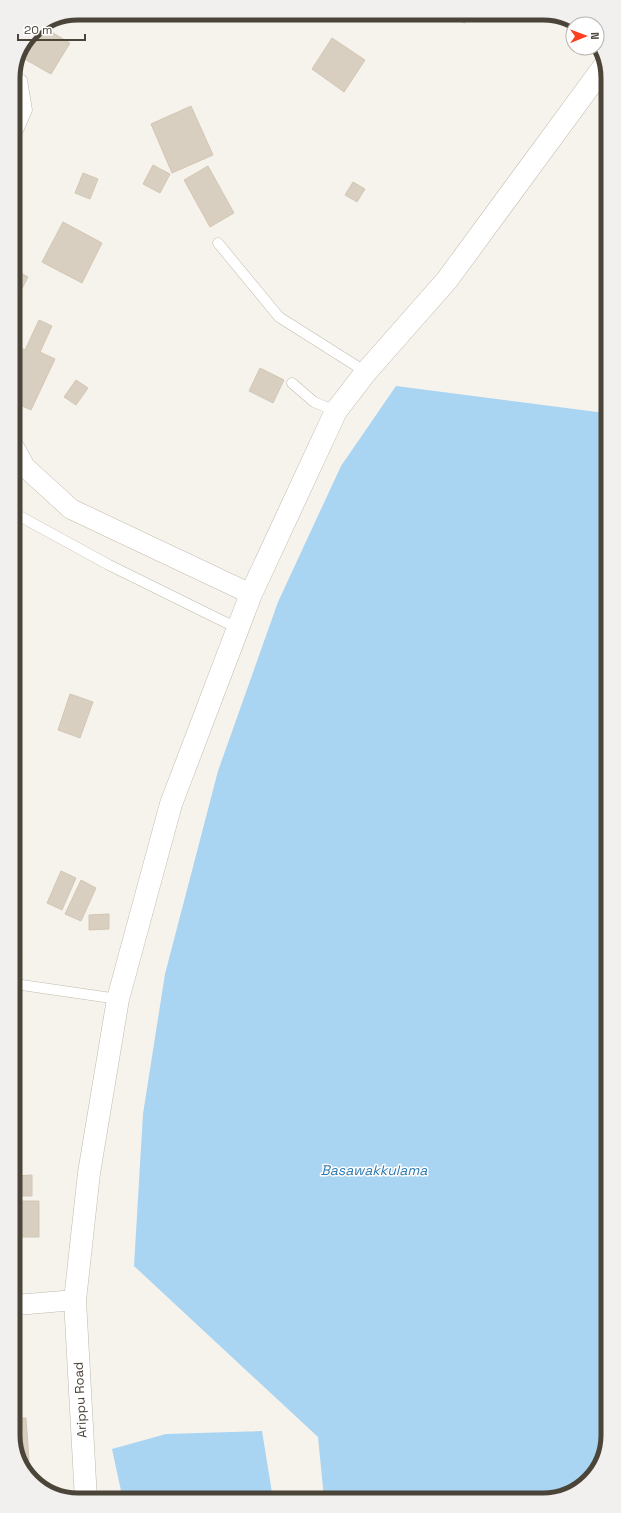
<svg xmlns="http://www.w3.org/2000/svg" width="621" height="1513" font-family="'Space Grotesk',sans-serif">
<style>
.water{fill:#a9d4f2}
.building{fill:#d8cfc1;stroke:#d3c7b4}
.lines{fill:none;stroke-linecap:round;stroke-linejoin:round}
.service-casing{stroke:#c2bbae;stroke-width:11}
.minor-casing{stroke:#c2bbae;stroke-width:21}
.tertiary-casing{stroke:#c2bbae;stroke-width:23}
.service{stroke:#fff;stroke-width:10}
.minor{stroke:#fff;stroke-width:20}
.tertiary{stroke:#fff;stroke-width:22}
.labels{text-anchor:middle;dominant-baseline:central;stroke-width:3;stroke-linejoin:round;paint-order:stroke}
.street-label{font-size:13px;fill:#4b4439;stroke:#fff}
.water-label{font-size:14px;font-style:italic;fill:#2e7ab2;stroke:#fff}
.rim{fill:none;stroke:#4b4439;stroke-width:5}
</style>
<rect width="100%" height="100%" fill="#f6f3ec"/>
<path class="water" d="M396,386L605,413L608,1435L595,1474L564,1497L324,1498L318,1437L134,1266L143,1114L165,974L218,771L278,602L341,466Z
M262,1431L273,1499L123,1500L112,1449L166,1434Z"/>
<path class="building" d="M433,13H467L465,23Z
M43,27L70,43L51,74L21,57L32,32Z
M332,38L365,60L344,92L312,69Z
M191,106L213,155L172,173L151,124Z
M153,165L170,174L160,193L143,184Z
M208,166L234,213L210,227L184,180Z
M83,173L98,179L90,199L75,193Z
M353,182L365,189L357,202L345,195Z
M63,222L102,243L82,283L42,262Z
M14,269L28,277L14,304Z
M39,320L52,326L40,352L55,359L31,410L14,402V344L25,350Z
M260,368L284,380L273,403L249,391Z
M76,380L88,388L76,405L64,397Z
M70,694L93,702L80,738L58,730Z
M61,871L76,878L62,910L47,903Z
M81,880L96,888L81,921L65,914Z
M109,914V929L89,930V915Z
M15,940L22,955L15,959Z
M32,1175V1196H16V1176Z
M16,1201H39V1237H16Z
M16,1418H26L29,1461H20L16,1456Z"/>
<g class="lines">
<defs>
<path id="service" d="M13,142L27,110L22,80
M218,243L279,317L366,372
M292,383L314,402L336,411
M14,513L109,565L237,628
M15,984L118,999"/>
<path id="minor" d="M14,447L25,467L71,509L251,594
M16,1305L75,1300"/>
<path id="tertiary" d="M86,1500L75,1300L89,1173L118,999L171,804L251,594L336,411L366,372L447,280L605,65"/>
</defs>
<use href="#service" class="service-casing"/>
<use href="#minor" class="minor-casing"/>
<use href="#tertiary" class="tertiary-casing"/>
<use href="#service" class="service"/>
<use href="#minor" class="minor"/>
<use href="#tertiary" class="tertiary"/>
</g>
<g class="labels">
<g class="street-label">
<text transform="translate(80 1400) rotate(-93)">Arippu Road</text>
</g>
<g class="water-label">
<text x="374" y="1170">Basawakkulama</text>
</g>
</g>
<path d="M0 0H621V1513H0ZM78 20H543A58 58 0 0 1 601 78V1435A58 58 0 0 1 543 1493H78A58 58 0 0 1 20 1435V78A58 58 0 0 1 78 20Z" fill="#f1f0ef" fill-rule="evenodd"/>
<path class="rim" d="M78 20H543A58 58 0 0 1 601 78V1435A58 58 0 0 1 543 1493H78A58 58 0 0 1 20 1435V78A58 58 0 0 1 78 20Z"/>
<g transform="translate(585 36) rotate(89)"><circle r="19" fill="#ffffff" stroke="#b7b4b0"/>
<path d="M0-3L7 15L0 10L-7 15Z" fill="#fc3f1d"/>
<text y="-6" font-size="11" font-weight="bold" text-anchor="middle" fill="#4b4439">N</text>
</g>
<path d="M18 34v6h67v-6" fill="none" stroke="#4b4439" stroke-width="2"/>
<text x="24" y="34" font-size="12" fill="#4b4439" stroke="#ffffff" stroke-width="3" paint-order="stroke">20 m</text>
</svg>
